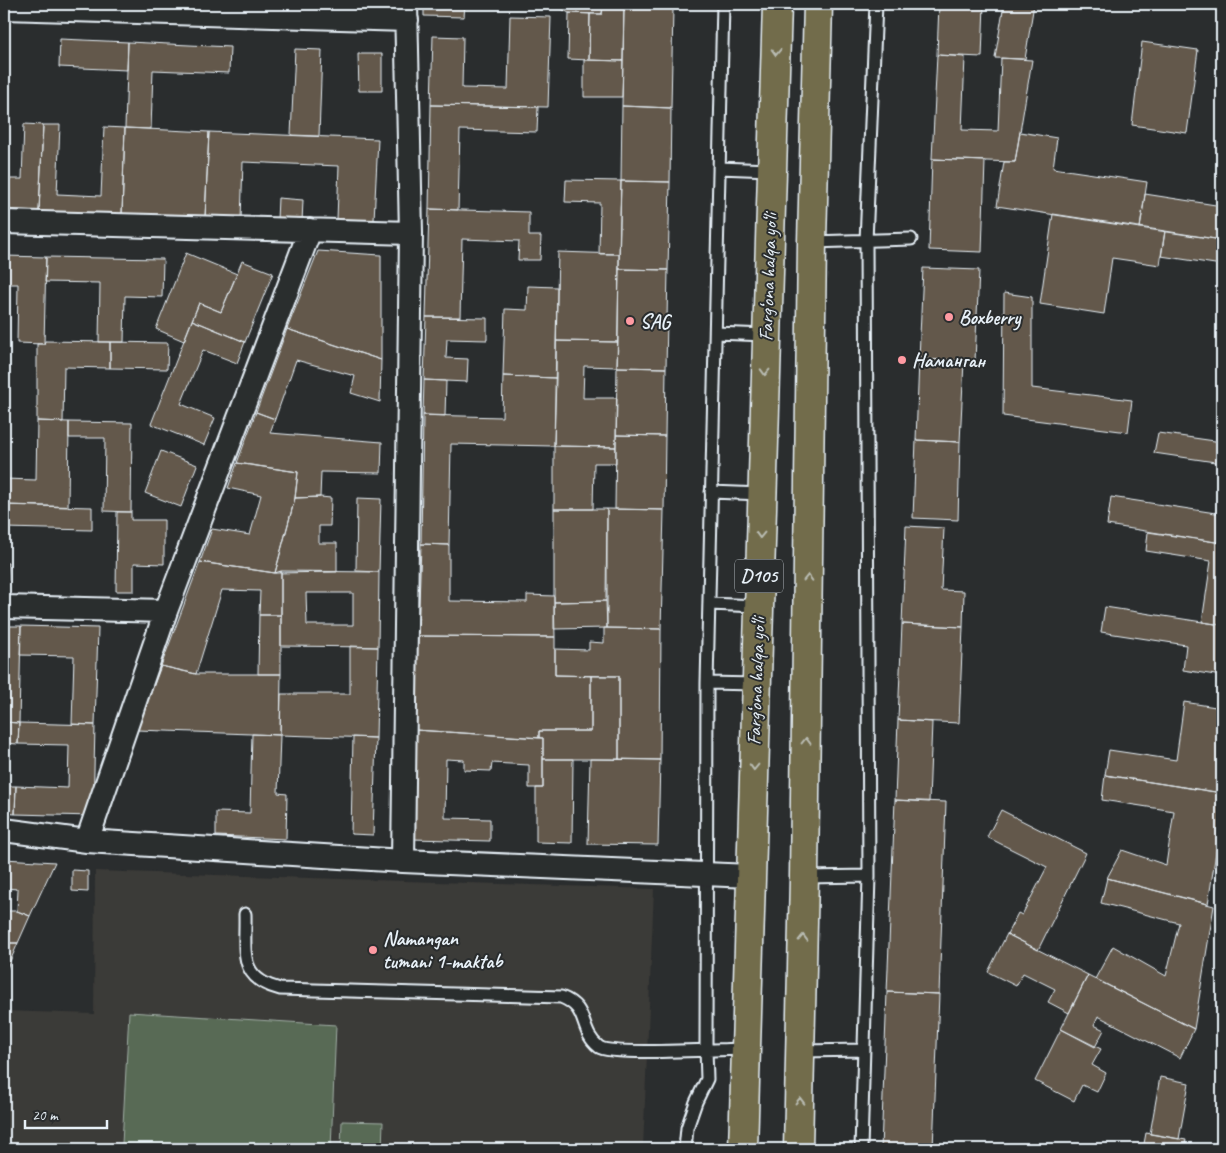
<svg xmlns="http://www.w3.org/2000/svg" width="1226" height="1153" font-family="Caveat,sans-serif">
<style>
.built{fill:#3b3a37}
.green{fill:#596a54;stroke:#a0aea6}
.building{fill:#63594b;stroke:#e8f1f8;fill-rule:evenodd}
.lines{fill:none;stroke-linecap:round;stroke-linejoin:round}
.lane-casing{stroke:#e8f1f8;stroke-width:15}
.street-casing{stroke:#e8f1f8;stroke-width:26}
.highway-casing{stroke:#e8f1f8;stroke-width:31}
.lane{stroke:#2a2d2e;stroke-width:11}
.street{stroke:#2a2d2e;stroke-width:22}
.highway{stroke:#726c4b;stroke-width:28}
.oneway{stroke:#b9bcb3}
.poi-dot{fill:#ff9aa2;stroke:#2a2d2e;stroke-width:2}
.labels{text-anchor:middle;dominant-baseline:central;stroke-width:4;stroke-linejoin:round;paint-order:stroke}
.shield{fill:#2a2d2e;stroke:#afb6bb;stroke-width:1}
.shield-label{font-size:19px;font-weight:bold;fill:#e8f1f8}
.street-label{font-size:20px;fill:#e8f1f8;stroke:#2a2d2e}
.poi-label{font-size:20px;font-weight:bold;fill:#e8f1f8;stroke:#2a2d2e;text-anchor:start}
</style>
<rect width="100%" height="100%" fill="#2a2d2e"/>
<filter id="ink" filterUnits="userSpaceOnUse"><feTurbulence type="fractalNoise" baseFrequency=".02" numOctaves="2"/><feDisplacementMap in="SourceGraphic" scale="10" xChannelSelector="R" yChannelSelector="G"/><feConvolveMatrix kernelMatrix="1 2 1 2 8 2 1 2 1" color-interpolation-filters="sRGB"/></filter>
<g filter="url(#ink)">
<path class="built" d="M95,871L654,889L643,1149H8L4,1147V1011L94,1014Z"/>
<path class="green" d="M129,1012L336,1025L331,1149H218L122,1144Z
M342,1121L383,1122L382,1149H341Z"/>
<path class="building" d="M424,4H465L464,17L424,16Z
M552,4H603L602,14L569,13Z
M624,4H673V8L624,7Z
M939,4H984L982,57L937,55Z
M1004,4H1034L1025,59L995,58Z
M603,7H624L623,61L589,60L590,14H602Z
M624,7L673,8L671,108L622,106Z
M569,13L590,14L589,60L568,59Z
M510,16L551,17L548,107L431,105L433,36L463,37L462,88L508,89Z
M60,39L128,42L127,70L59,67Z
M128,42L230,47L229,73L153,70L151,129L125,128Z
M1142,42L1198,50L1187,133L1132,125Z
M295,49L322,50L319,136L291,135Z
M358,54H382V91H359Z
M937,55L965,57L962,130L998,131L1001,58L1032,60L1015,162L932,159Z
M584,60L623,61L622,97H584Z
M431,105L538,107L537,132L460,130L458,210L429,209Z
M622,106L671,108L670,182L621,181Z
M24,124L43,125L39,211L4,209V179H22Z
M43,125H60L57,194L101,196L104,127L125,128L122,214L39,211Z
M125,128L209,132L205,218L122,214Z
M209,132L378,139L374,220L337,219L339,166L243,162L241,219L205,218Z
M1020,132L1057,138L1053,168L1147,182L1140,228L997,206L1004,162H1015Z
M932,159L985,161L982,252L929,250Z
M566,180L621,181L619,254H599L600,203L565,202Z
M621,181L670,182L668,270L619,269Z
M1145,194L1222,206V240L1140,228Z
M278,198L303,200L302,222L277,220Z
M429,209L529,212V236H541L540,260H518L519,241L462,239L460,317H426Z
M1053,214L1165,231L1160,265L1112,258L1104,314L1040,304Z
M1165,231L1222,240V265L1161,256Z
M318,251L381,255V360L287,329Z
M558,252L619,254L618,342L556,341Z
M186,253L237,274L221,312L199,303L184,341L156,329Z
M4,256L46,257L44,344L17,343L18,284H4Z
M46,257L163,259L162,297L125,296L124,342H99L100,283L45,282Z
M242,261L273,273L245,342L192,320L199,303L221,312Z
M923,268L979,270L975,361L919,359Z
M619,269L668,270L666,368L617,367Z
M528,286L557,287L556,378L503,376L505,309L527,310Z
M1004,293L1032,297V388L1132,400L1128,432L1003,416Z
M426,317L487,318V340L447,339L446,358L468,359L467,382L424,380Z
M192,320L245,342L237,363L203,350L181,404L215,418L204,445L151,424Z
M287,329L381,360L380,402L351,393L355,376L296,360L275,419L256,412Z
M45,341L110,342V368L64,367L63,422L37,421V344H44Z
M556,341L618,342L617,367L584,366L583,398H617L616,447L554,446Z
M110,342L168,343L167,369L110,368Z
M919,359L964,361L960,442L916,440Z
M617,367L666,368L665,436L616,435Z
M503,376L556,378L554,446L451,444L449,545L421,544L423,415L502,417Z
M424,380L446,381L445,416L423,415Z
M256,412L275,419L270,433L382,442L381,473L321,472L320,497L295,498L298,472L237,463Z
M37,421L69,422L68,507L4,505V479L36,480Z
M69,422L132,423L131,512L104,511L105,438H69Z
M1158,433L1222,442V463L1154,453Z
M616,435L665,436L664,510L615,509Z
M916,440L960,442L958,520L913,518Z
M554,446L616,447V463H594L593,509H554Z
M161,451L197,465L181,507L145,493Z
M237,463L298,472L295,498L275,573L200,562L212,529L250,535L261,495L228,488Z
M320,497L331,498L330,526H319V543H337V572L275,573L295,498Z
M1111,497L1222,514V543L1107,525Z
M357,498L381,499L379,572L356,571Z
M4,505L92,507V530L4,528Z
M554,509H607L606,601L554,602Z
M607,509L664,510L661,629L607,628Z
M117,512H131V520H164V564L134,563V591H116Z
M906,526L944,528L941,590L964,591L963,627L902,624Z
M1148,532L1222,543V625L1202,622L1211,561L1146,551Z
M421,544L449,545V601L527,602V595L554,596L555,637L418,636Z
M200,562L275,573L281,571V615H259L260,591L222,590L196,674L161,666Z
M4,563H8L7,588H4Z
M281,571L379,572L378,647L281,646ZM306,593H353V625H307Z
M606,601L607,628L554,629V602Z
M1105,607L1222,625V676L1183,670L1186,645L1101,632Z
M259,615H281V674H258Z
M902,624L963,627L959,723L898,720Z
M4,626H21L19,723L4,722Z
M21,626L98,628L95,725L72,724L74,656L20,655Z
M604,628L661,629L660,760L619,759V676L555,675V649L589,650V642L604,643Z
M418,636L555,637V675L591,676V731H539V738L415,730Z
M350,646L378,647L376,738L280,735L281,694H350Z
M161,666L196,674H281L280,735L137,730Z
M591,676H619V759H543V738H539V731H591Z
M1184,702L1222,708V793L1105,775L1109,750L1176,760Z
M898,720L932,722L929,802L895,800Z
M4,722L19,723L18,744L4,743Z
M19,723L95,725L93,816L15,814L16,786L68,788L69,745L18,744Z
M415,730L543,738V788H529V765L492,763L491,771L464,770V760L446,759L445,818L490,819V841L412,839Z
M252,734L280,735L278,793L287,794L286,839L216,836V812L250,813Z
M353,737L376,738L373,835L351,834Z
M543,759H573L572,843L536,842V788H543Z
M590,759L660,760L658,845L588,844Z
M1105,775L1222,793V813L1208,904L1107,878L1122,850L1166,865L1174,811L1102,800Z
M4,786H16L15,814L4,813Z
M895,800L946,802L939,994L887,992Z
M1001,810L1086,853L1038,950L1007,934L1018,913L1022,915L1047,867L987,837Z
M4,859L55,862L30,916L17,911L18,889L4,888Z
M72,870L88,871V892L72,891Z
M1107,878L1214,906L1194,1029L1095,979L1113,946L1166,976L1179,923L1101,903Z
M4,911H17L30,916L18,943H4Z
M1007,934L1088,975L1069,1013L1048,1002L1055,989L1023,973L1016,986L988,972Z
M4,943H18L4,975Z
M1088,975L1194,1029L1180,1058L1098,1016L1094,1025L1104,1030L1095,1047L1061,1029Z
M887,992L939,994L933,1149H881Z
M1061,1029L1101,1049L1092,1065L1106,1073L1097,1092L1082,1085L1074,1101L1035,1081Z
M1160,1077L1189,1083L1179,1139L1150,1134Z
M1146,1133L1186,1140L1184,1149H1143Z"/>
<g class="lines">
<defs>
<path id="lane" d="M719,168L772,170
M812,242L911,239
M716,333L766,335
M711,492L762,494
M709,604L758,606
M707,683L756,684
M804,877L869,876
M245,914C246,951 237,978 280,989L561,997C590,1008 578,1030 599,1047C611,1056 724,1049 746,1049
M801,1051L864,1050
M685,1149L687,1128L696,1102L707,1079L706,1049L707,683L723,4
M861,1149L869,876L866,241L876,4"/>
<path id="street" d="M4,8L407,20
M4,222L411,233
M4,607L166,611
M4,830L87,841L403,861L750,876
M87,841L166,611L310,230
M403,861L411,233L406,4"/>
<path id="highway" d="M743,1149L777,4
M798,1149L804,877L812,242L818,4"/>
</defs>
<use href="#lane" class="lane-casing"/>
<use href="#street" class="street-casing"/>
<use href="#highway" class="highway-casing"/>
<use href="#lane" class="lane"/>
<use href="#street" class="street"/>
<use href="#highway" class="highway"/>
</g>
<defs><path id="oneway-chevron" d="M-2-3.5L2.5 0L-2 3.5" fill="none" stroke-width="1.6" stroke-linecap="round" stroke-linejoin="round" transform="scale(1.25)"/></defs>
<g class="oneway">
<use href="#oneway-chevron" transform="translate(776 52) rotate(92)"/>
<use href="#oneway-chevron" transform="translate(765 372) rotate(92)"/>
<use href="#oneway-chevron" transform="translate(760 535) rotate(92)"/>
<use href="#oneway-chevron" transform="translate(808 578) rotate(-89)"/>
<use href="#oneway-chevron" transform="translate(806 741) rotate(-89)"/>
<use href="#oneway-chevron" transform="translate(754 767) rotate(92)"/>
<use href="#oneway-chevron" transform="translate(803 938) rotate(-89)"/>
<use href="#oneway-chevron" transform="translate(800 1101) rotate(-89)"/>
</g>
</g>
<g class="poi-dot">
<circle cx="949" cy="317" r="5"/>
<circle cx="630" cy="321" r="5"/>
<circle cx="902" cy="360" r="5"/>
<circle cx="373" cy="950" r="5"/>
</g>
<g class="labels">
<rect class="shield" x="735" y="559.5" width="48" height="33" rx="4"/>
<g class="shield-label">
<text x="759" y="576">D105</text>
</g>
<g class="street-label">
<text transform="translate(768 277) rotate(-88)">Farg‘ona halqa yo‘li</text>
<text transform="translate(756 681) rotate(-88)">Farg‘ona halqa yo‘li</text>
</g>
<g class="poi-label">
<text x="959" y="317">Boxberry</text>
<text x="640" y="321">SAG</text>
<text x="912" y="360">Наманган</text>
<text x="383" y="938">Namangan<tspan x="383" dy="23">tumani 1-maktab</tspan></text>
</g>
</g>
<rect width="1226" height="1153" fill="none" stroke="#2a2d2e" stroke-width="20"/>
<rect x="10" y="10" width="1206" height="1133" fill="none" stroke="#e8f1f8" stroke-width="2" filter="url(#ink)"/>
<path d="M25 1120v8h82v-8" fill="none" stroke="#e8f1f8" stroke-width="2.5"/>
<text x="32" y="1120" font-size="15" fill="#e8f1f8" stroke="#2a2d2e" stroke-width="4" paint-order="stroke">20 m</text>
</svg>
